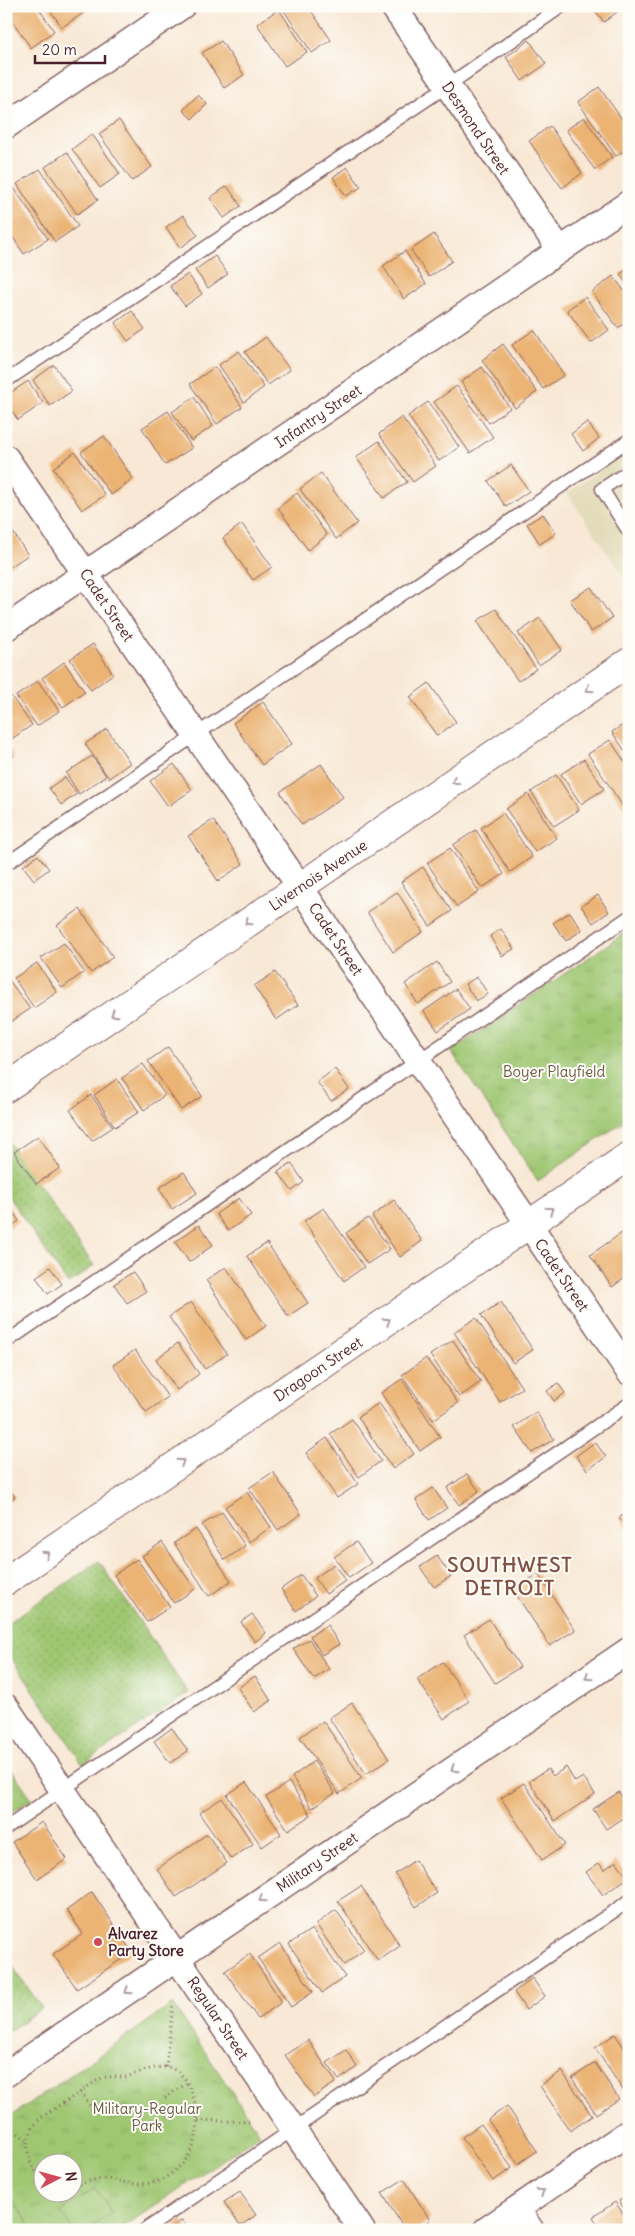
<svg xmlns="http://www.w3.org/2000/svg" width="635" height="2236" font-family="Delius,sans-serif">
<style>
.built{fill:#e2dcba}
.grass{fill:url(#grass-dots);stroke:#74734e}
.park{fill:url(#park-tufts);stroke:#74734e;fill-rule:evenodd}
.pitch{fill:#9fc772;stroke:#74734e}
.building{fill:#ebb475}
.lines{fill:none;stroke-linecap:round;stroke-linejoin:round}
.lane-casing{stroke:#876566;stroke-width:15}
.street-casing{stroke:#876566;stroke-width:28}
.secondary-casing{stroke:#876566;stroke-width:30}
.path{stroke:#876566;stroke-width:3;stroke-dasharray:1 4;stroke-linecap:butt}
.lane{stroke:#fff;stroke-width:12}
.street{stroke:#fff;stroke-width:25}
.secondary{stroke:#fff;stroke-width:28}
.oneway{stroke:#ae9aa0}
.poi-dot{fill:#d1495b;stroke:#fdfcf7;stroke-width:2}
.labels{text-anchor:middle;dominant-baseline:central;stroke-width:4;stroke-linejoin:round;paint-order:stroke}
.street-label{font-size:15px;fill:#4a1f2b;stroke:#fdfcf7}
.park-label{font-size:15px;fill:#685a44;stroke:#fdfcf7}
.poi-label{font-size:15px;font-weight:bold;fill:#4a1f2b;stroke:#fdfcf7;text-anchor:start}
.district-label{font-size:20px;font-weight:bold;letter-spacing:1px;fill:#825345;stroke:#fdfcf7}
</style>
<defs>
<pattern id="grass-dots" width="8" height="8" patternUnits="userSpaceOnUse" patternTransform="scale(1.25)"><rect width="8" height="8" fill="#9fc772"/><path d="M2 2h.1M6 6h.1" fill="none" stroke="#8aaa63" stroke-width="1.8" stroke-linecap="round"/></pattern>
<pattern id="park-tufts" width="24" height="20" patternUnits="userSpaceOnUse" patternTransform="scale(1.25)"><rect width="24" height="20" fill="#9fc772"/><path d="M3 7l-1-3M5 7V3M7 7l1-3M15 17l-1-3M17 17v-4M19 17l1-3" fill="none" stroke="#8aaa63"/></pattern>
</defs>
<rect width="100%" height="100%" fill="#fdfcf7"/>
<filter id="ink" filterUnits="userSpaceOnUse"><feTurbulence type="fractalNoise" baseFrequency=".02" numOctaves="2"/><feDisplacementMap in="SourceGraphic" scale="10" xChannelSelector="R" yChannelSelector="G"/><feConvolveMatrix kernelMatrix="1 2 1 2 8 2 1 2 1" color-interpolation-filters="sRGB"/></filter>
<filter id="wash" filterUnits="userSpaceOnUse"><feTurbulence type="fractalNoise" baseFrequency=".0096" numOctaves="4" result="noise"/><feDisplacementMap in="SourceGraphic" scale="20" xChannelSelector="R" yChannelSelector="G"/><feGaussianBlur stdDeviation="1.12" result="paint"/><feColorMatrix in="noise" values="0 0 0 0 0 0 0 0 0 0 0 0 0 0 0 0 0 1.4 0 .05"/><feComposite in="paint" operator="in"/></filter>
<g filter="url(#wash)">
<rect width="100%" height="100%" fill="#f8e8d5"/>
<path class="built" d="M629,450V584L567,493Z"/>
<path class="grass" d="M6,1138L94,1266L68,1284L6,1193Z
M99,1561L188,1693L83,1764L6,1650V1624Z
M6,1762L32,1799L6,1816Z
M6,1957L42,2008L6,2033Z"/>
<path class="park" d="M629,930V1118L538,1181L451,1051Z
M173,2004L260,2134L119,2230H6V2120ZM42,2164H72V2194H42Z"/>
<path class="pitch" d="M95,2188L112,2213L87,2230H73L61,2212Z
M6,2190L33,2230H6Z"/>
<g id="blocks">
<path class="building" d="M6,6H37L54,31L31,48L6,12Z
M47,6H81L85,12L62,27Z
M281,6H308L331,40L312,53Z
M592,6H621L622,8L604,22Z
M279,9L307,52L285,66L257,24Z
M529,40L546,64L522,81L506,57Z
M221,41L244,75L224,88L202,53Z
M599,87L629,129V147L616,156L578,102Z
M198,95L207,104L192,119L183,110Z
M584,117L612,157L595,170L566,130Z
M119,120L152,167L132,181L99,134Z
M550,126L582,173L562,188L529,141Z
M92,134L120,174L100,188L72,149Z
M67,152L98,200L77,214L45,167Z
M347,167L361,187L346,196L333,177Z
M40,169L78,226L55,242L17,184Z
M227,186L241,206L224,218L210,198Z
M14,188L48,239L24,254L6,227V193Z
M183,215L198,235L180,248L166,227Z
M434,234L452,261L429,277L411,250Z
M405,251L426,284L404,299L383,266Z
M215,256L228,274L208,288L195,270Z
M629,268V287L620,274Z
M188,274L202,294L185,306L170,286Z
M613,276L629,297V321L618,328L592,292Z
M585,297L609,330L591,343L567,310Z
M132,311L145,329L128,341L115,323Z
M534,330L564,375L543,389L512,345Z
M266,337L290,370L268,385L245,352Z
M503,344L537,392L515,408L482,360Z
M239,351L264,387L244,402L219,365Z
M54,365L72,391L50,406L33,380Z
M215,367L242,407L217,424L190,384Z
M482,367L510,408L489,423L461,382Z
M28,381L43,403L18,420L6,402V396Z
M457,386L493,437L470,453L434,402Z
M194,397L213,426L191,441L172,412Z
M428,402L459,447L439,461L408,416Z
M168,411L192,448L165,465L142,428Z
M402,417L436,466L413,482L379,434Z
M587,422L599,438L583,451L571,434Z
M104,436L133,479L111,495L81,452Z
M379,441L407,482L384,498L356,457Z
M75,452L105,495L82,510L53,468Z
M511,465L529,491L506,507L488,481Z
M321,473L357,523L336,539L300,489Z
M297,493L327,535L308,550L278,508Z
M543,514L556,533L540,544L527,524Z
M6,522L28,555L7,569L6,567Z
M242,524L272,567L253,580L223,538Z
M591,587L612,618L591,632L570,600Z
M496,609L536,669L518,681L477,621Z
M540,618L562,650L539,665L518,633Z
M93,644L113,674L91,690L70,659Z
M64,662L85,692L63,707L42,678Z
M38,681L59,711L37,726L16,696Z
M429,683L456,722L437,736L410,697Z
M8,692L32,725L10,740L6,735V693Z
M263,702L292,744L262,765L233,723Z
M629,721V757L612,732Z
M107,729L130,763L109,778L85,744Z
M610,740L629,768V805L624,808L588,754Z
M6,744L14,756L6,761Z
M92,756L106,776L79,794L66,773Z
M584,759L604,789L581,804L561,774Z
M174,764L192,790L168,806L150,781Z
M321,764L343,797L302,825L280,792Z
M556,775L579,810L554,826L531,792Z
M65,777L77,794L61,805L49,788Z
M528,794L557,838L535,852L506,809Z
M503,813L532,857L510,872L481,828Z
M213,820L243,864L218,881L188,836Z
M476,830L504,874L482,888L453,845Z
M450,848L479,892L457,907L427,863Z
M38,855L49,869L34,880L23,866Z
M423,867L452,911L430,926L401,882Z
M397,892L423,932L393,952L367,912Z
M598,895L609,912L593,923L581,906Z
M80,909L113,957L91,973L57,925Z
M570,912L582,930L566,941L553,923Z
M501,929L514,949L502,956L490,936Z
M64,943L84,972L62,988L41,958Z
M437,962L450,982L418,1004L405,984Z
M37,963L57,992L34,1008L14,978Z
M275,972L298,1005L276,1020L254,986Z
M477,977L488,994L476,1001L465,984Z
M9,980L30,1009L6,1025V982Z
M456,989L470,1009L438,1031L424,1011Z
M168,1047L202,1096L181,1110L148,1061Z
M143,1064L165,1095L144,1110L122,1078Z
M335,1069L349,1089L331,1101L317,1082Z
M117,1079L139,1112L115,1127L94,1095Z
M91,1095L113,1127L92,1141L70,1110Z
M38,1136L60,1168L36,1184L14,1152Z
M291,1163L304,1182L292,1191L278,1172Z
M184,1172L197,1193L172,1209L159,1188Z
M239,1198L251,1215L228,1231L216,1214Z
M394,1200L422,1241L400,1257L372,1216Z
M6,1202L19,1221L6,1230Z
M324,1208L364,1267L344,1281L304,1221Z
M368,1218L390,1249L367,1264L346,1233Z
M199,1225L213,1245L189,1262L175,1242Z
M629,1228V1275L612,1287L590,1255Z
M267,1243L308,1303L288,1316L247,1256Z
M50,1267L62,1284L48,1294L36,1277Z
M226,1267L266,1326L246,1340L206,1280Z
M133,1272L146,1291L127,1303L114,1284Z
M191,1302L227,1354L205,1369L169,1317Z
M501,1302L533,1350L513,1363L481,1315Z
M476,1318L522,1388L500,1402L454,1332Z
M453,1340L481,1382L459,1397L430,1355Z
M178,1343L199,1374L177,1390L156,1359Z
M135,1350L168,1397L146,1412L113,1365Z
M426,1358L458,1403L433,1420L402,1375Z
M402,1379L440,1437L420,1451L381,1393Z
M558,1383L565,1393L554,1401L547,1391Z
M379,1403L414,1454L393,1469L358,1417Z
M536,1412L554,1439L532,1453L514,1427Z
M352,1419L381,1461L359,1477L330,1434Z
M327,1438L358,1484L337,1498L306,1453Z
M595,1442L606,1457L587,1470L576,1456Z
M273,1472L301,1514L278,1530L249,1488Z
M467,1474L479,1491L459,1505L447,1488Z
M6,1485L15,1497L6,1504Z
M433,1488L447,1508L429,1520L416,1500Z
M247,1492L271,1527L249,1542L225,1507Z
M629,1511V1532L619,1518Z
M222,1512L245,1546L225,1560L202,1525Z
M196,1529L231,1581L209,1596L174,1543Z
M162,1542L195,1589L174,1603L142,1556Z
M356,1542L371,1563L349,1578L334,1557Z
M437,1556L451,1576L434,1587L420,1567Z
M137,1559L170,1607L147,1622L114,1575Z
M334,1564L345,1581L326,1594L315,1578Z
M538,1574L575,1630L550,1646L513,1590Z
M301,1575L316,1596L296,1611L281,1589Z
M252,1614L266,1633L255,1642L241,1622Z
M489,1619L520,1667L495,1683L464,1635Z
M327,1625L339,1644L322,1655L310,1636Z
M309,1639L329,1669L314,1679L293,1649Z
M443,1662L469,1701L444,1719L417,1679Z
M255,1676L271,1701L254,1712L238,1688Z
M352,1703L389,1759L366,1774L329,1718Z
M323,1721L362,1778L339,1794L300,1737Z
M172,1728L188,1751L170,1763L154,1741Z
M314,1761L335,1793L312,1808L292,1777Z
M566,1767L575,1782L583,1777L595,1794L555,1821L529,1781L548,1769L553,1776Z
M246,1782L281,1834L262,1847L227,1795Z
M289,1782L311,1815L288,1830L266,1797Z
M524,1783L565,1845L542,1860L501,1798Z
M619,1792L629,1807V1815L606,1829L593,1809Z
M222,1798L253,1844L231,1859L199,1813Z
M42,1822L67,1859L37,1879L12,1842Z
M207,1834L227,1863L176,1897L157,1869Z
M415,1860L437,1893L416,1907L395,1874Z
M616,1861L628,1878L603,1895L586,1872L599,1863L604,1870Z
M361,1886L400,1946L378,1961L338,1901Z
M92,1892L130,1949L129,1954L77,1989L53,1954L83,1934L67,1910Z
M336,1910L364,1950L344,1965L316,1924Z
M312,1929L345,1977L322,1993L289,1944Z
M280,1943L313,1992L291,2007L258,1958Z
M250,1954L282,2002L258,2019L225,1971Z
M532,1978L545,1996L526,2010L514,1992Z
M615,2034L629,2055V2086L623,2090L595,2048Z
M308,2040L336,2082L314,2097L285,2055Z
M346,2050L357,2067L339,2080L327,2063Z
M595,2063L619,2099L596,2114L572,2078Z
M562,2071L592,2116L570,2131L540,2086Z
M507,2106L537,2151L518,2164L488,2120Z
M481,2124L512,2168L493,2181L462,2137Z
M404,2179L430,2220L415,2230H405L382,2193Z
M240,2192L256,2215L240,2226L224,2202Z
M629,2195V2216L619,2201Z
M615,2202L629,2222V2230H602L593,2217Z
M182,2220L188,2230H169Z"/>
</g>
</g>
<g filter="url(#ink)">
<use href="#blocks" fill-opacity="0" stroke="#876566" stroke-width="1"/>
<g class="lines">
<defs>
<path id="lane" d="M6,381L447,86L562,6
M629,471L602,489L629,532
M6,864L629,440
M6,1342L629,917
M6,1828L629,1404
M145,2230L629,1901"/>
<path id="street" d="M393,6L560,250
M6,126L182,6
M6,458L300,887L629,1372
M6,628L629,203
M6,1707L362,2230
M6,2074L629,1650
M517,2209L531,2230
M486,2230L629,2132"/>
<path id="secondary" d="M6,1088L629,662
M6,1581L629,1156"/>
</defs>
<use href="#lane" class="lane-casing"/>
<use href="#street" class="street-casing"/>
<use href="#secondary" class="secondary-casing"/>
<path class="path" d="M166,2067L173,2004
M81,2092L93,2110
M165,2098L187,2083
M198,2120L252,2122
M6,2124L27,2140
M42,2179C25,2164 22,2135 40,2119C49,2111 61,2105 71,2098C81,2092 90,2084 100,2079C109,2074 120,2079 129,2076C142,2072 160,2063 173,2069C192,2077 199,2112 197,2130C195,2153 179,2172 158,2181C139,2188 124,2181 106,2179C94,2179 83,2183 72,2186"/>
<use href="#lane" class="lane"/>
<use href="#street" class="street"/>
<use href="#secondary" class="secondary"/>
</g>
<defs><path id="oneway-chevron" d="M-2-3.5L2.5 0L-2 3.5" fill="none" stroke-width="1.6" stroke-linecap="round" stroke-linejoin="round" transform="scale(1.25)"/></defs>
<g class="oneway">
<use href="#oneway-chevron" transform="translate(589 689) rotate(146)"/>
<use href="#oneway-chevron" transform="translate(455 781) rotate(146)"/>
<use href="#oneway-chevron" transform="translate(248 922) rotate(146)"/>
<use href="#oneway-chevron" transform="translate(114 1014) rotate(146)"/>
<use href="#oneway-chevron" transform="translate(550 1210) rotate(-34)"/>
<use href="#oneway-chevron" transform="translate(387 1321) rotate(-34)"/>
<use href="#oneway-chevron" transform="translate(181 1462) rotate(-34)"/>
<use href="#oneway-chevron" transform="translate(46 1554) rotate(-34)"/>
<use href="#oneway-chevron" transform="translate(588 1677) rotate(146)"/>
<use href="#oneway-chevron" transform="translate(454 1769) rotate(146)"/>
<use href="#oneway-chevron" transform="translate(262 1899) rotate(146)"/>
<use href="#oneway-chevron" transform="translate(128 1991) rotate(146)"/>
<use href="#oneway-chevron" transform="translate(541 2192) rotate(-34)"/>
</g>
</g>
<circle class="poi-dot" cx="98" cy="1942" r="5"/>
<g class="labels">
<g class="street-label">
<text transform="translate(476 128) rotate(56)">Desmond Street</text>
<text transform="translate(318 416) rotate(-34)">Infantry Street</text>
<text transform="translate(107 605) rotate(56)">Cadet Street</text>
<text transform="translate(318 875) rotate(-34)">Livernois Avenue</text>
<text transform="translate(336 939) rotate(56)">Cadet Street</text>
<text transform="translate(562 1275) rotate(56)">Cadet Street</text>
<text transform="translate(318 1369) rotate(-34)">Dragoon Street</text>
<text transform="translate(317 1862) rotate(-34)">Military Street</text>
<text transform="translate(218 2018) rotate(56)">Regular Street</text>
</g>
<g class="park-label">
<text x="554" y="1071">Boyer Playfield</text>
<text x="147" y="2108">Military-Regular<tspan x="147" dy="17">Park</tspan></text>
</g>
<g class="poi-label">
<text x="108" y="1933">Alvarez<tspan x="108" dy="17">Party Store</tspan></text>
</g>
<g class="district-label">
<text x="510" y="1564">SOUTHWEST<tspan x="510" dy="23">DETROIT</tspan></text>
</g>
</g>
<rect width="635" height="2236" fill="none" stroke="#fdfcf7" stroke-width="25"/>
<g transform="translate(58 2178) rotate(84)"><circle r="24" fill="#fdfcf7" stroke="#b5a4a5"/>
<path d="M0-4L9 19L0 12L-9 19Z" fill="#d1495b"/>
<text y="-8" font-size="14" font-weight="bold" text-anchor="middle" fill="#4a1f2b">N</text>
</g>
<path d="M35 55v8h70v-8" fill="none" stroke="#4a1f2b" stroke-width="2.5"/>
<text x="42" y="55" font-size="15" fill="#4a1f2b" stroke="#fdfcf7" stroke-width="4" paint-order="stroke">20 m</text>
</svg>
